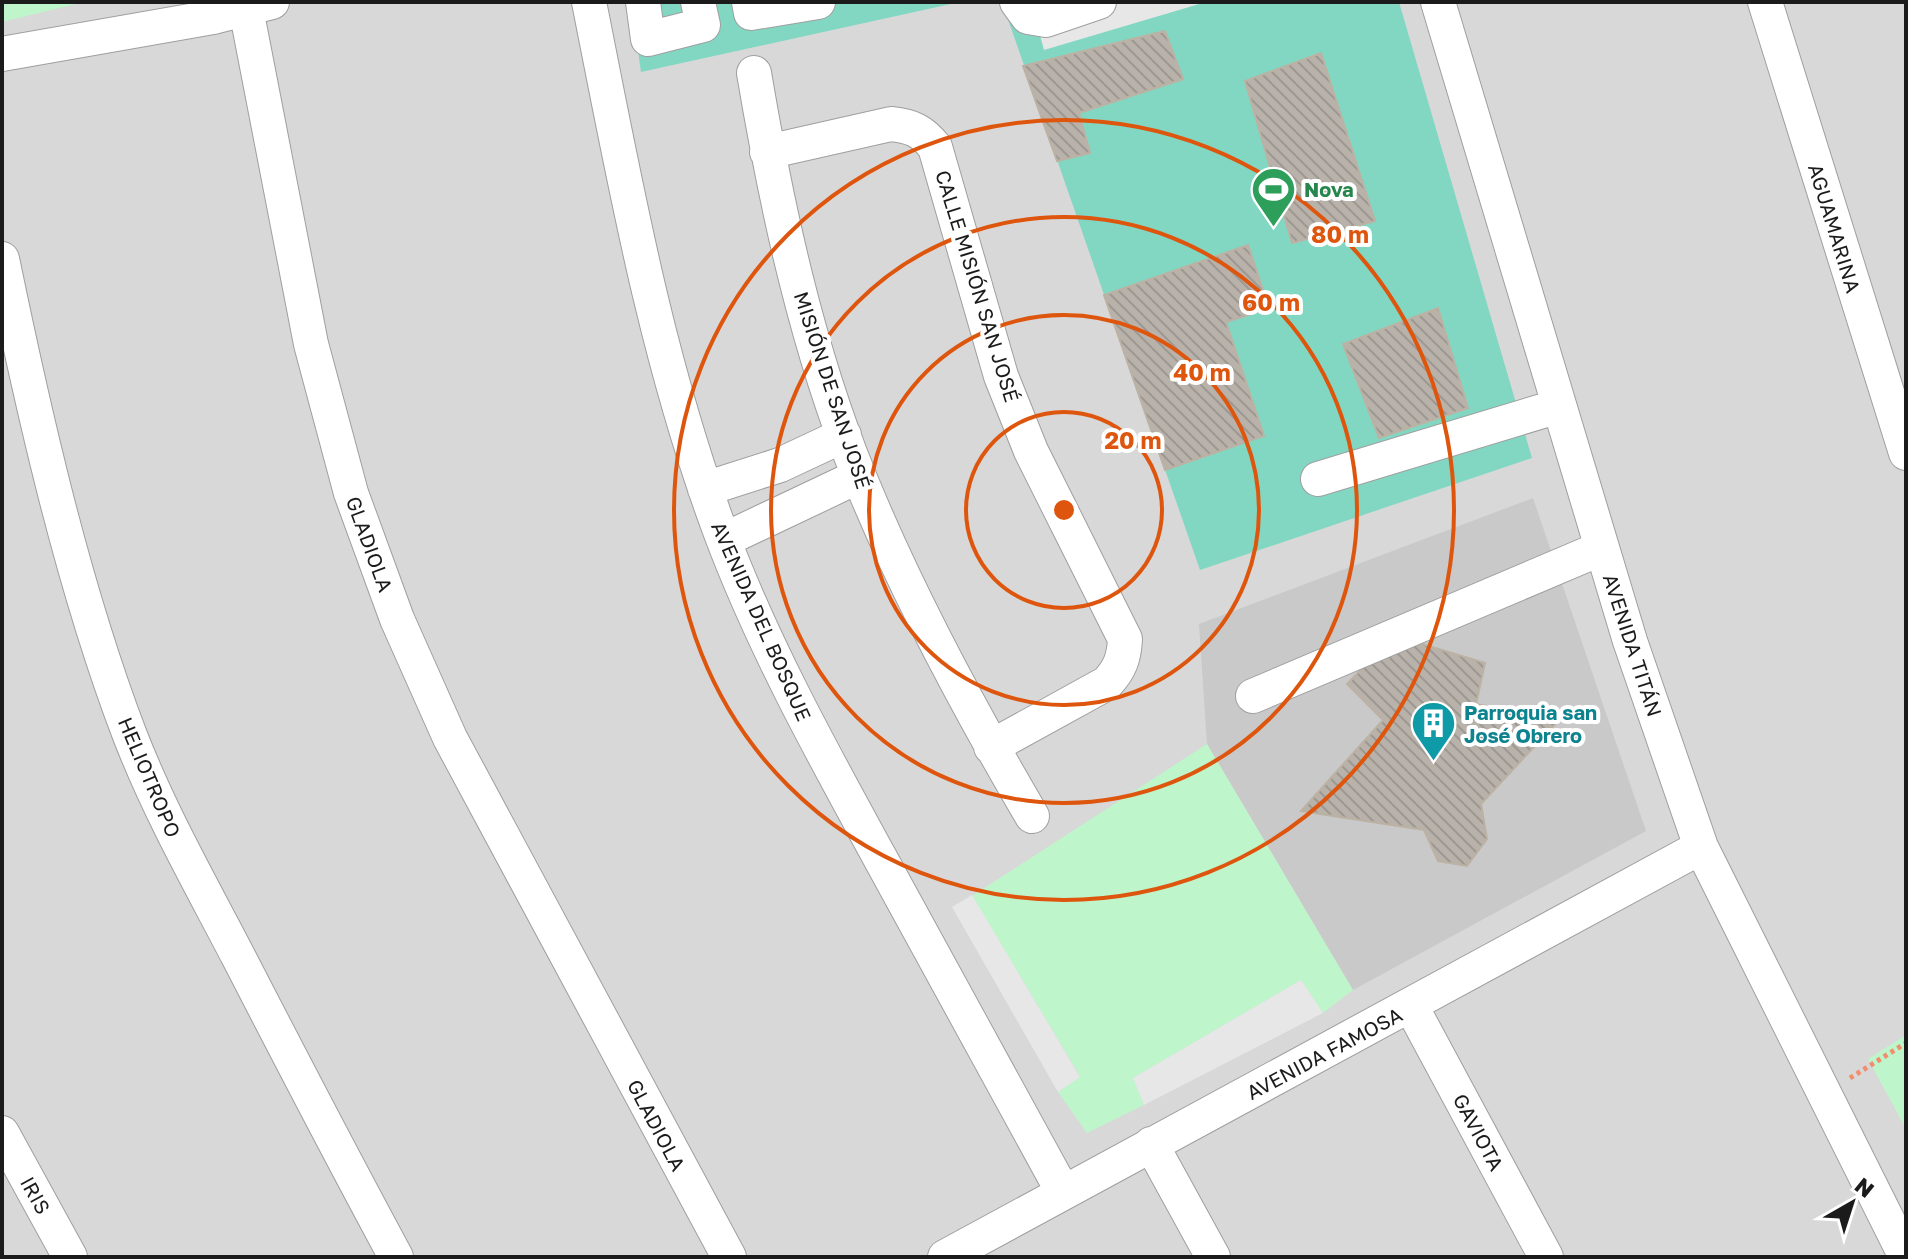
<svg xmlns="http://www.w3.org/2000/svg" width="1908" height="1259" font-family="'Golos Text',sans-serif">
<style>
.residential{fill:#d9d8d8}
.religious{fill:#c9c9c9}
.park{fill:#bef5cb}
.pitch{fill:#82d7c3}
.parking{fill:#e7e7e7}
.building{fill:url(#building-back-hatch);stroke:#bcb2a4;stroke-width:2}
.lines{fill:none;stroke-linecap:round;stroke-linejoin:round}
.minor-casing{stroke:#9f9f9f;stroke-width:36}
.path{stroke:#f18e6d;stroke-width:5;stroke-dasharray:4 4;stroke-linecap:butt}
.minor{stroke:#fff;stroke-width:34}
.ring{fill:none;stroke:#de560d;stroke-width:4}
.labels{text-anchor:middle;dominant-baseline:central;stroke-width:8;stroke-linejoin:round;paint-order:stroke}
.leisure-label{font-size:20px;font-weight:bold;fill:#27864d;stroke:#fff;text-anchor:start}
.street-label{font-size:20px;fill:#1b1b1b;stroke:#fff}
.culture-label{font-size:20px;font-weight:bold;fill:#0d838f;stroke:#fff;text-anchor:start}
.centre{fill:#de560d;stroke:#fff;stroke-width:4}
.ring-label{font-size:24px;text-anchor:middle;font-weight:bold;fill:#de560d;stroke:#fff;stroke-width:8;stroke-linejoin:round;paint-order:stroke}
</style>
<defs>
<pattern id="building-back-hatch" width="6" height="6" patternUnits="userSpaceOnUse" patternTransform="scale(2)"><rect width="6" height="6" fill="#b8b2aa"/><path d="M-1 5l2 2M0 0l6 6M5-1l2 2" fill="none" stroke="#9e9892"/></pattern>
</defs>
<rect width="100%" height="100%" fill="#eceae0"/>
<path class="residential" d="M2,2H1906V1257H2Z"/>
<path class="religious" d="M1533,498L1646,831L1353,990L1207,744L1199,624Z"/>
<path class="park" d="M2,2H84L2,22Z
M1207,744L1353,990L1323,1013L1301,980L1133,1078L1144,1105L1087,1133L1058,1092L1080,1076L972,896Z
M1906,1035V1129L1868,1059Z"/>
<path class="pitch" d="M631,2H960L641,72Z
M1002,2H1399L1532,458L1200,570Z"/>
<path class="parking" d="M1031,2H1206L1044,50Z
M972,895L1080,1077L1058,1092L952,907Z
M1301,980L1323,1013L1144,1105L1133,1078Z"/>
<path class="building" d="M1165,31L1183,79L1079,113L1090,153L1057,161L1023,66Z
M1321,53L1375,221L1292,243L1245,81Z
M1248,245L1269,308L1226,322L1264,436L1165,470L1104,295Z
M1438,308L1468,408L1379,438L1343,344Z
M1402,638L1485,663L1476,704L1560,719L1481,804L1487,839L1467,866L1438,861L1424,830L1301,811L1383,720L1347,684L1381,649Z"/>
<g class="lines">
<defs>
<path id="minor" d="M589,2C625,183 657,363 722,536C764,647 822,752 879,856C941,968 1002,1080 1063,1192
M643,2L648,39L703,25L698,2
M749,2L751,13L818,2
M1017,2L1028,17L1046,20L1099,2
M1438,2L1630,641L1701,847L1906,1257
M1765,2L1906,453
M246,9L311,344L351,493L397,619L450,738L729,1257
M2,54L213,17L272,2
M754,73C777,209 807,348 859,476C907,594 968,707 1032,816
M767,152L891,124C912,126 922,131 935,147L1001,376L1031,451L1125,639C1124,658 1120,669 1107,683L991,747
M2,259C34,414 73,586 129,733C159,811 200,883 238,956C290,1057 342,1157 396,1257
M1318,479L1559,406
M705,489L780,465L844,435
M724,540L859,476
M1253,696L1602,548
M1411,1006L1546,1257
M2,1133L70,1257
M1151,1144L1213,1257
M945,1257L1701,847"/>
</defs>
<use href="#minor" class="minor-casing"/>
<path class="path" d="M1850,1078L1906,1043"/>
<use href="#minor" class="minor"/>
</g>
<g class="ring">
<circle cx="1064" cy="510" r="98"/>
<circle cx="1064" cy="510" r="195"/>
<circle cx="1064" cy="510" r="293"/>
<circle cx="1064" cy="510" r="390"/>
</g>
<defs>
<symbol id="stadium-pin" viewBox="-11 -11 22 30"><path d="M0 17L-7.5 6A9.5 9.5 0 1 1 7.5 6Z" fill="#2e9e5b" stroke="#fff"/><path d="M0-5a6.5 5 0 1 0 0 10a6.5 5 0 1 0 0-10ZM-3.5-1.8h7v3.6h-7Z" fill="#fff"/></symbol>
<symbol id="building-pin" viewBox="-11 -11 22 30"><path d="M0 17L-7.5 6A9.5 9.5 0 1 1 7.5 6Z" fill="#0f9aa8" stroke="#fff"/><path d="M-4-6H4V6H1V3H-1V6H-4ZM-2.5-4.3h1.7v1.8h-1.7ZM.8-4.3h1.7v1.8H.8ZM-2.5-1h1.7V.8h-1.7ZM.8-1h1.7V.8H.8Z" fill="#fff"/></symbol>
</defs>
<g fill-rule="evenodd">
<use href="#stadium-pin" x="1248" y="164" width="51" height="69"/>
<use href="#building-pin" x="1408" y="698" width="51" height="69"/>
</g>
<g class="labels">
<g class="leisure-label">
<text x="1304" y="189">Nova</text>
</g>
<g class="street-label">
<text transform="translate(1835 228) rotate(73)">AGUAMARINA</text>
<text transform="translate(978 286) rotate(73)">CALLE MISIÓN SAN JOSÉ</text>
<text transform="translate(833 390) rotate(72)">MISIÓN DE SAN JOSÉ</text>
<text transform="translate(370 544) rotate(70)">GLADIOLA</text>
<text transform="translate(762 621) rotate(66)">AVENIDA DEL BOSQUE</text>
<text transform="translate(1633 645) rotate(72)">AVENIDA TITÁN</text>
<text transform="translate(150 777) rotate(67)">HELIOTROPO</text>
<text transform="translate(1324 1053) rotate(-28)">AVENIDA FAMOSA</text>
<text transform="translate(657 1125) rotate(62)">GLADIOLA</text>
<text transform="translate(1479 1132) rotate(62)">GAVIOTA</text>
<text transform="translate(36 1195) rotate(61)">IRIS</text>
</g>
<g class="culture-label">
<text x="1464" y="712">Parroquia san<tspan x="1464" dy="23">José Obrero</tspan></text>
</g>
</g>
<circle cx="1064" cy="510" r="12" class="centre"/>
<g class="ring-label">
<text x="1340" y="243">80 m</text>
<text x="1271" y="311">60 m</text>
<text x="1202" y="381">40 m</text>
<text x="1133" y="449">20 m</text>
</g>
<rect width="1908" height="1259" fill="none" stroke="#1b1b1b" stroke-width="8"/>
<g transform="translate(1852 1203) rotate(39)" stroke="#ffffff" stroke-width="6" paint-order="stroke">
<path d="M0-6L14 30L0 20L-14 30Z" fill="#1b1b1b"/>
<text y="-12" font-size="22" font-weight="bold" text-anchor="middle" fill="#1b1b1b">N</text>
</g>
</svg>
